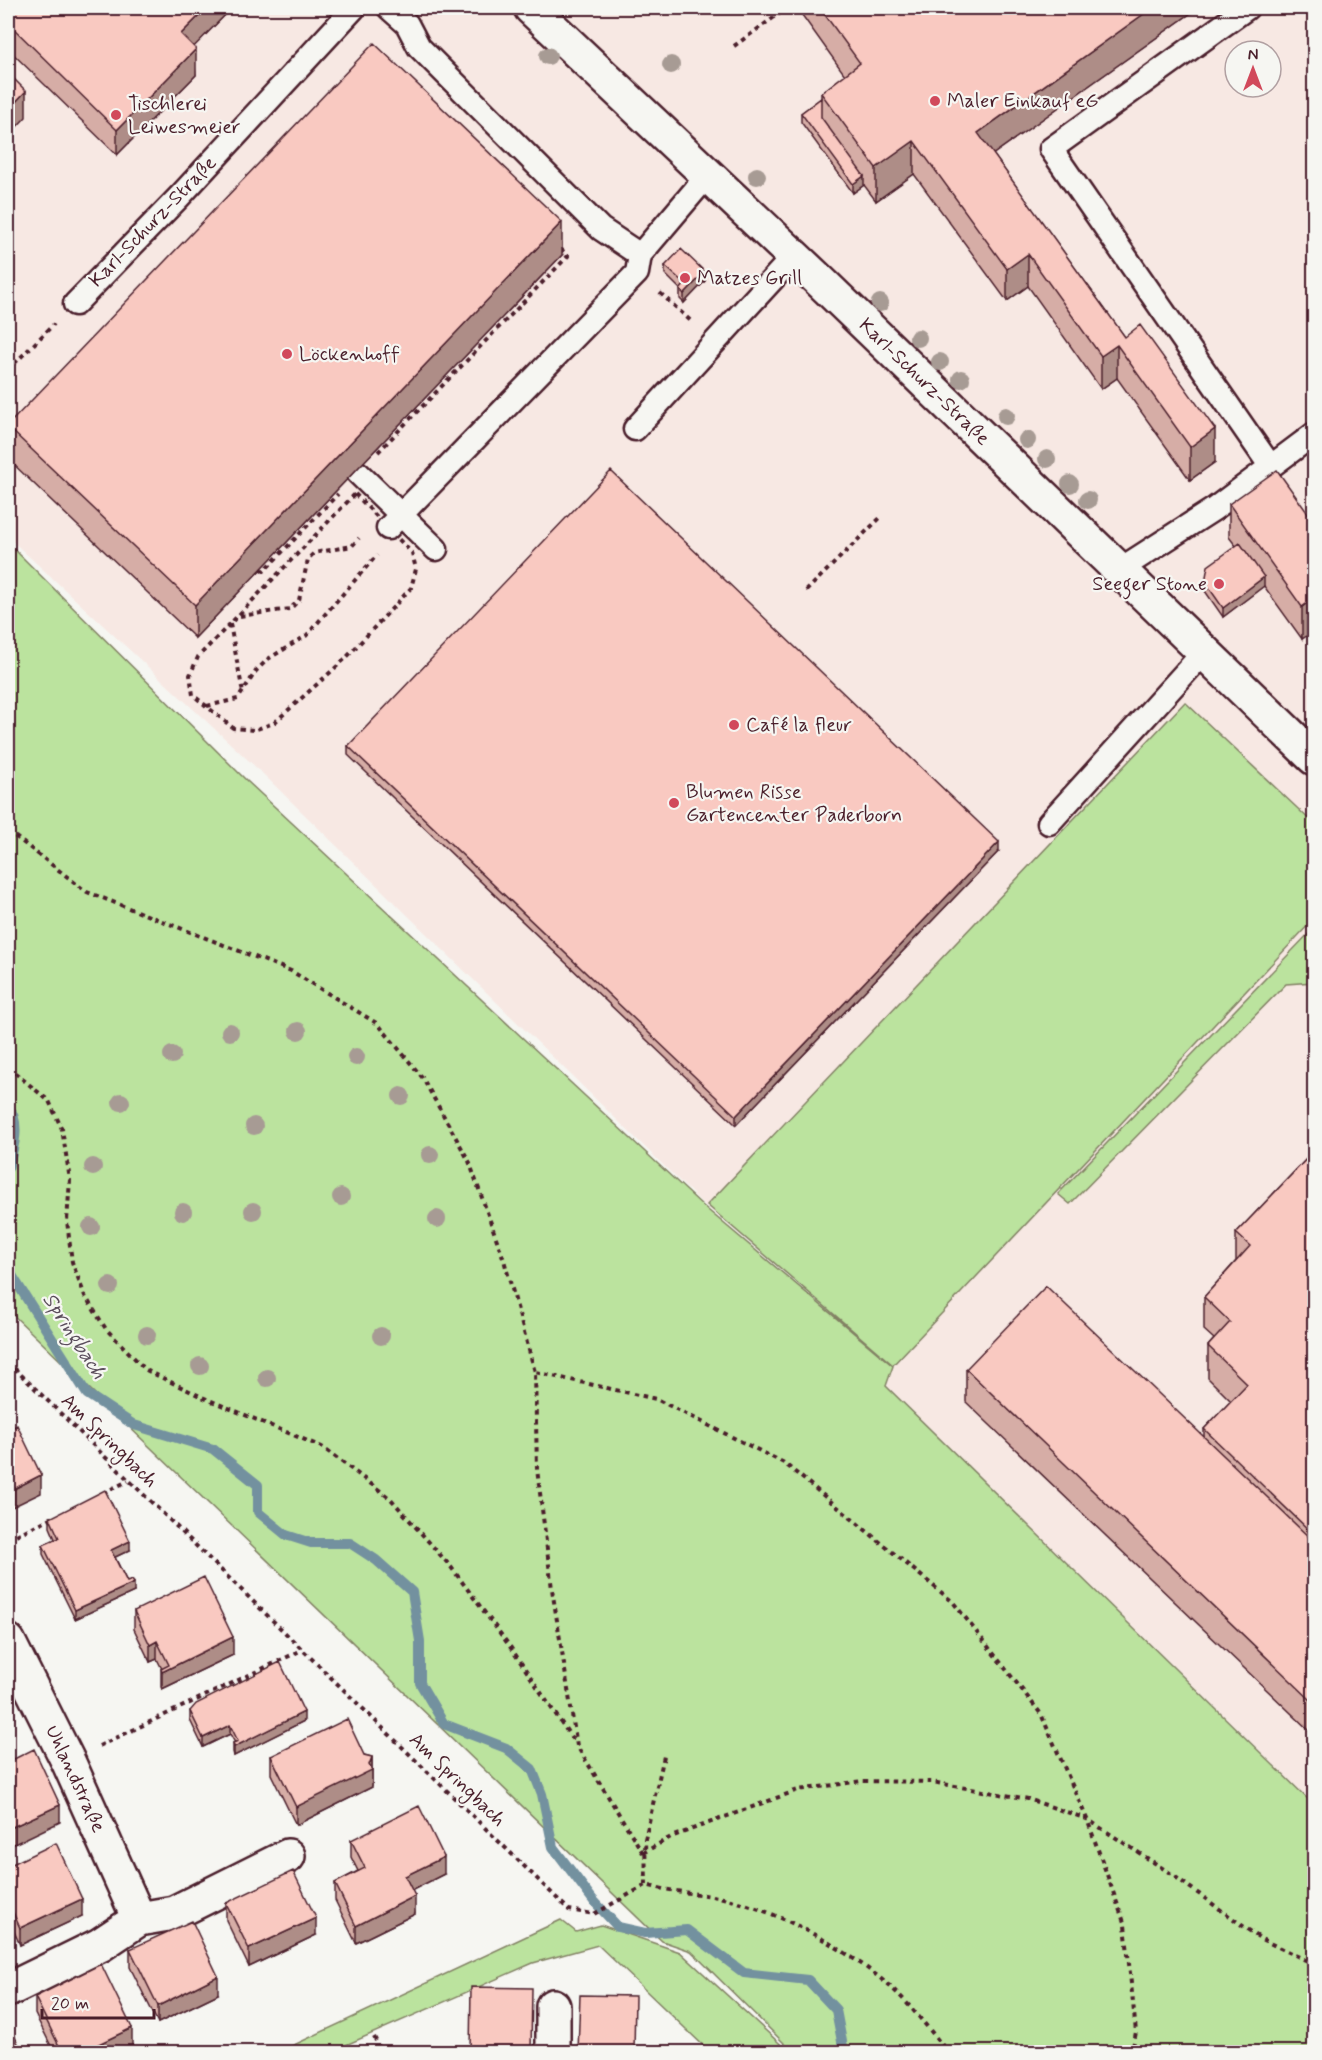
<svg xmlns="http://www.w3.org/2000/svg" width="1322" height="2060" font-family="Mynerve,sans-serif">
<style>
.built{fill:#f7e8e3;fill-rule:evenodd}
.green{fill:#bbe39e;stroke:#828164;stroke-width:1.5}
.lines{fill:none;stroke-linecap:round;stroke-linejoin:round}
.stream{stroke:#73919f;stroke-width:10}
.service-casing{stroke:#4a1f2b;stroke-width:27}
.minor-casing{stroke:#4a1f2b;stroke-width:38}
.path{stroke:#4a1f2b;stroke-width:4;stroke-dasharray:4.5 4.5;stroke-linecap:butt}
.service{stroke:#f6f6f2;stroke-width:22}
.minor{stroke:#f6f6f2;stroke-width:33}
.tree{fill:#a79b94}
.wall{fill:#d6ada6;stroke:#4a1f2b;stroke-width:1.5}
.shaded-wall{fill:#ae8d87;stroke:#4a1f2b;stroke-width:1.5}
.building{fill:#f9c9c1;stroke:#4a1f2b;stroke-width:1.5}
.poi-dot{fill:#d1495b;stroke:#f6f6f2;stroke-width:2}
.labels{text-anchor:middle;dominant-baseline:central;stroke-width:4.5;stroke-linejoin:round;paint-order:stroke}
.poi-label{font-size:20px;fill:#4a1f2b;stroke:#f6f6f2;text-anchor:start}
.street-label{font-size:20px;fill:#4a1f2b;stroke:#f6f6f2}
.water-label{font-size:21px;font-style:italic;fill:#5b4e5c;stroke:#f6f6f2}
</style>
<rect width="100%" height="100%" fill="#f6f6f2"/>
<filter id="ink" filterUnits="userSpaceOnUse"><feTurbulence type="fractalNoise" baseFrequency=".0167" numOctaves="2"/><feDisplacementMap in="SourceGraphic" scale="12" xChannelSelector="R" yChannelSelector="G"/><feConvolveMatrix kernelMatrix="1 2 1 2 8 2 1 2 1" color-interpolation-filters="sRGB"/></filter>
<g filter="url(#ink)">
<path class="built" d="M8,8H1314V824L1185,702L894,1364L1314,919V1804L887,1386L894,1365L701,1202L261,772L8,537ZM1235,51H1271V87H1235Z"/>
<path class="green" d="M8,543L247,781L702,1205L893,1366L886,1386L1314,1805V2052H793L691,1951L662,1941L8,1310Z
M1185,702L1314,824V919L893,1365L707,1205Z
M1314,928V982L1286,984L1070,1204L1058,1194Z
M561,1920L576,1932L601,1925L680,1952L789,2052H710L598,1945L533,1963L330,2052H279Z"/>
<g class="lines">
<path class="stream" d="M8,1107C22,1122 13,1151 8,1168
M8,1269L87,1394L134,1425L213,1449L258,1485V1512L286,1535L311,1543H350L376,1560L412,1592L420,1641V1683L444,1724L506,1748L532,1769L542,1794L553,1847L593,1900L618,1927L645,1933L687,1930L744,1973L808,1980L836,2010L844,2052"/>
<defs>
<path id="service" d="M389,8L407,24L419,47L601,229L640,255
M1247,8L1051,149L1271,467
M75,304L179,197L354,8
M635,429L794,256
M358,473L436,549
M388,528L637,273L640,255L707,176
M1119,570L1214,509L1314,434
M1049,823L1204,652"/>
<path id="minor" d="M531,8L818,279L1314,758
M8,1641L68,1761L139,1919L100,1945L8,1990
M139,1919L174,1913L288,1856
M553,2052V2006"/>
</defs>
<use href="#service" class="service-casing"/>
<use href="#minor" class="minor-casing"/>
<path class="path" d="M734,46L787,8
M660,293L692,322
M8,370L54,324
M378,452L568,256L558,246
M355,494L412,553L416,569L411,588L345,659L274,723L254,730L233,728L193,695L190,675L198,657Z
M261,569L264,571L338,494
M806,591L881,517
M240,616L290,609L299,600L308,559L314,553L352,546L359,538
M230,624L243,693
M207,706L238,699L256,671L268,659L306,636L377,555
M8,831L87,892L291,971L378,1024L422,1077L469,1161L504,1260L535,1372
M8,1067L49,1101L62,1129L70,1180L67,1221L72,1262L85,1296L106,1329L146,1370L202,1397L322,1447L391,1499L451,1567L511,1648L575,1743
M8,1362L569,1910L594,1914L646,1885C672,1892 697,1893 723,1898C780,1911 851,1951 894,1990C914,2009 931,2032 948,2052
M103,1493L128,1481
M8,1539L53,1517
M99,1746L302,1650
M643,1853L577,1746L552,1589L537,1469L535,1372L656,1399L784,1463L953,1602L1041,1714L1087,1819L1125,1925L1136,2032L1132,2052
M643,1853L671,1837L798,1790L862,1781L932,1782L1028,1799L1087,1819L1170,1873L1261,1939L1314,1964
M646,1885L645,1839L664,1756
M374,2037L382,2052"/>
<use href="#service" class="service"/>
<use href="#minor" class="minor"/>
</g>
<g class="tree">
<circle cx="548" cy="56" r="9"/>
<circle cx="671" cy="65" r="9"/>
<circle cx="757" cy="176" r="9"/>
<circle cx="880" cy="303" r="9"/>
<circle cx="918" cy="338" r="9"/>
<circle cx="940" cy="362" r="9"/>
<circle cx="961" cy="379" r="9"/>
<circle cx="1006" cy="416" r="9"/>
<circle cx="1027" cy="440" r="9"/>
<circle cx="1047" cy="459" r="9"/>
<circle cx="1070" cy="484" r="9"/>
<circle cx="1088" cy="500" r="9"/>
<circle cx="298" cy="1031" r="9"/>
<circle cx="230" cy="1032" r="9"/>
<circle cx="172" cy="1055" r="9"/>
<circle cx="356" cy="1057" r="9"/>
<circle cx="401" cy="1096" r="9"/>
<circle cx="121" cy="1102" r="9"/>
<circle cx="254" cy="1126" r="9"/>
<circle cx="430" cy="1155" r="9"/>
<circle cx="93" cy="1167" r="9"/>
<circle cx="341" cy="1197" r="9"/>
<circle cx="253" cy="1211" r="9"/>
<circle cx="183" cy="1212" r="9"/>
<circle cx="437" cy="1219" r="9"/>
<circle cx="91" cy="1227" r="9"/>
<circle cx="110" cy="1286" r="9"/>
<circle cx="147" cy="1335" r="9"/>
<circle cx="381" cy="1336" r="9"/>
<circle cx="200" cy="1366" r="9"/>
<circle cx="267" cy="1378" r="9"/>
</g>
<path class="wall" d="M8,8H232L193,47L196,75L117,155L8,49Z
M797,8H1198L993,154L1215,462L1190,480L1117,378L1101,389L1028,286L1007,301L914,174L876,201L864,185L853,193L801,122V113L821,98V93L845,75Z
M562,255L195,638L8,459V425Z
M665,266L705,281L684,303L680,299V289L665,274Z
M1229,504L1314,522L1302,639L1264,586L1223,617L1205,591V582L1236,546L1229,537Z
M348,746L999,851L736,1125L348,755Z
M1314,1151V1735L966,1402V1369L1204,1437V1429L1231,1401L1208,1378V1346L1214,1339L1204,1330V1297L1236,1261V1233Z
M50,1518L130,1550L115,1557L127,1582L134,1592L75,1619L43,1554V1545L55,1539L50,1527Z
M134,1611L233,1655L162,1689L161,1687V1669H162L157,1659L150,1662L134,1629Z
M190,1711L304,1721L234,1756L233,1752V1743H235L230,1734L203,1747L190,1720Z
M364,1755L372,1757V1787L296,1825L271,1774V1756Z
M351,1840L444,1874L412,1890L415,1914L356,1943L335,1900V1883L358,1871L351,1857Z
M8,1866L82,1916L20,1945L8,1918Z
M226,1903L316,1935L249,1967L226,1920Z
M130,1949L218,1994L158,2023L130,1967Z
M35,1997L132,2046L118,2052H54L35,2014Z"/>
<path class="shaded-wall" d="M207,8H232L181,60V34Z
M1152,8H1198L978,165V133Z
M196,49V75L117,155V130Z
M26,91V117L8,136V110Z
M914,141V174L876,201V168Z
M864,176V185L853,193V184Z
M562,222V255L195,638V605Z
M1028,254V286L1007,301V269Z
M705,272V281L684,303V294Z
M1117,345V378L1101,389V356Z
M1215,429V462L1190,480V447Z
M1264,577V586L1223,617V608Z
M1314,598V631L1302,639V607Z
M999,842V851L736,1125V1116Z
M41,1475V1493L8,1509V1492Z
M130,1541V1550L111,1559V1550Z
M134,1583V1592L75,1619V1610Z
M233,1637V1655L162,1689V1672Z
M157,1641V1659L150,1662V1645Z
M304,1712V1721L234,1756V1747Z
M230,1725V1734L203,1747V1738Z
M372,1757V1787L296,1825V1807L369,1765Z
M60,1805V1822L8,1847V1829Z
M444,1857V1874L405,1894V1876Z
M415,1896V1914L356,1943V1926Z
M82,1899V1916L20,1945V1928Z
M316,1918V1935L249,1967V1949Z
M218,1976V1994L158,2023V2006Z
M132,2028V2046L118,2052H82Z"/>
<path class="building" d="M8,8H207L181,34L196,49L117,130L8,23Z
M820,8H1152L978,133L1125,337L1140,325L1215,429L1190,447L1117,345L1101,356L1028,254L1007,269L914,141L876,168L821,93L860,63Z
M374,43L562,222L195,605L8,427V425Z
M8,73L26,91L8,110Z
M821,98V117L864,176L853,184L801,113Z
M681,249L705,272L684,294L680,290L685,284L665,266Z
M1277,470L1314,522V598L1302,607L1229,504Z
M611,471L999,842L736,1116L348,746Z
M1240,543L1264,577L1223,608L1205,582L1208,566Z
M1314,1151V1535L1204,1429L1247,1384L1208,1346L1230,1322L1204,1297L1250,1246L1236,1233Z
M1046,1286L1314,1542V1703L966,1369Z
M8,1421L11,1428L8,1430Z
M17,1425L41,1475L8,1492V1430Z
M105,1490L130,1541L111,1550L127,1582L132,1580L134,1583L75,1610L43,1545L59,1538L50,1518Z
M204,1577L233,1637L162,1672L161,1669L169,1665L157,1641L150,1645L134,1611Z
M280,1662L304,1712L234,1747L233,1743L238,1741L230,1725L203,1738L190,1711L196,1704Z
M347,1719L364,1755L372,1757L369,1765L372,1770L296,1807L271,1756Z
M34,1749L60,1805L8,1829V1762Z
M419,1806L444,1857L405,1876L415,1896L356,1926L335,1883L365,1868L351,1840Z
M56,1843L82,1899L20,1928L8,1901V1866Z
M293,1871L316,1918L249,1949L226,1903Z
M192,1921L218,1976L158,2006L130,1949Z
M101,1964L132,2028L82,2052H62L35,1997Z
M471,1987L532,1988L531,2052H470Z
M580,1995L635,1996L634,2052H578Z
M8,2022L22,2052H8Z"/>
</g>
<g class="poi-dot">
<circle cx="935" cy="101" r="6"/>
<circle cx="116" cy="115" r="6"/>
<circle cx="685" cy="278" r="6"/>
<circle cx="287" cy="354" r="6"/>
<circle cx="1219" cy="584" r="6"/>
<circle cx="734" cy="725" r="6"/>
<circle cx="674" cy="803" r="6"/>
</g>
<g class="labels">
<g class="poi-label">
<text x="947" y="101">Maler Einkauf eG</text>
<text x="128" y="104">Tischlerei<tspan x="128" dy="23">Leiwesmeier</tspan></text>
<text x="697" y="278">Matzes Grill</text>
<text x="299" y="354">Löckenhoff</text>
<text x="1207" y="584" text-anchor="end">Seeger Stone</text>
<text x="746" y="725">Café la fleur</text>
<text x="686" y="792">Blumen Risse<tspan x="686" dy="23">Gartencenter Paderborn</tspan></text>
</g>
<g class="street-label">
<text transform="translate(153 222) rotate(-46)">Karl-Schurz-Straße</text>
<text transform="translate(924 382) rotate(44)">Karl-Schurz-Straße</text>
<text transform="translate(109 1441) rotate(44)">Am Springbach</text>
<text transform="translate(75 1779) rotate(65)">Uhlandstraße</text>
<text transform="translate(457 1780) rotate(44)">Am Springbach</text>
</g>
<g class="water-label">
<text transform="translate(74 1336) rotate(57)">Springbach</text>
</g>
</g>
<rect width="1322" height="2060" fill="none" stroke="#f6f6f2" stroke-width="30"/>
<rect x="15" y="15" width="1292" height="2030" fill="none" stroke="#4a1f2b" stroke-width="2" filter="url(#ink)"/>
<g transform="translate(1253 69)"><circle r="28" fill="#f6f6f2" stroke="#b1a0a2" stroke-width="1.5"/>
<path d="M0-4.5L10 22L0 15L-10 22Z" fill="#d1495b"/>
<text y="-9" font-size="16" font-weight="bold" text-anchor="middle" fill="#4a1f2b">N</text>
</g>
<path d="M42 2009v9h112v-9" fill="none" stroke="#4a1f2b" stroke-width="3"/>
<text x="51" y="2009" font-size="18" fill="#4a1f2b" stroke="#f6f6f2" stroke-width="4.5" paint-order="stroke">20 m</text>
</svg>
